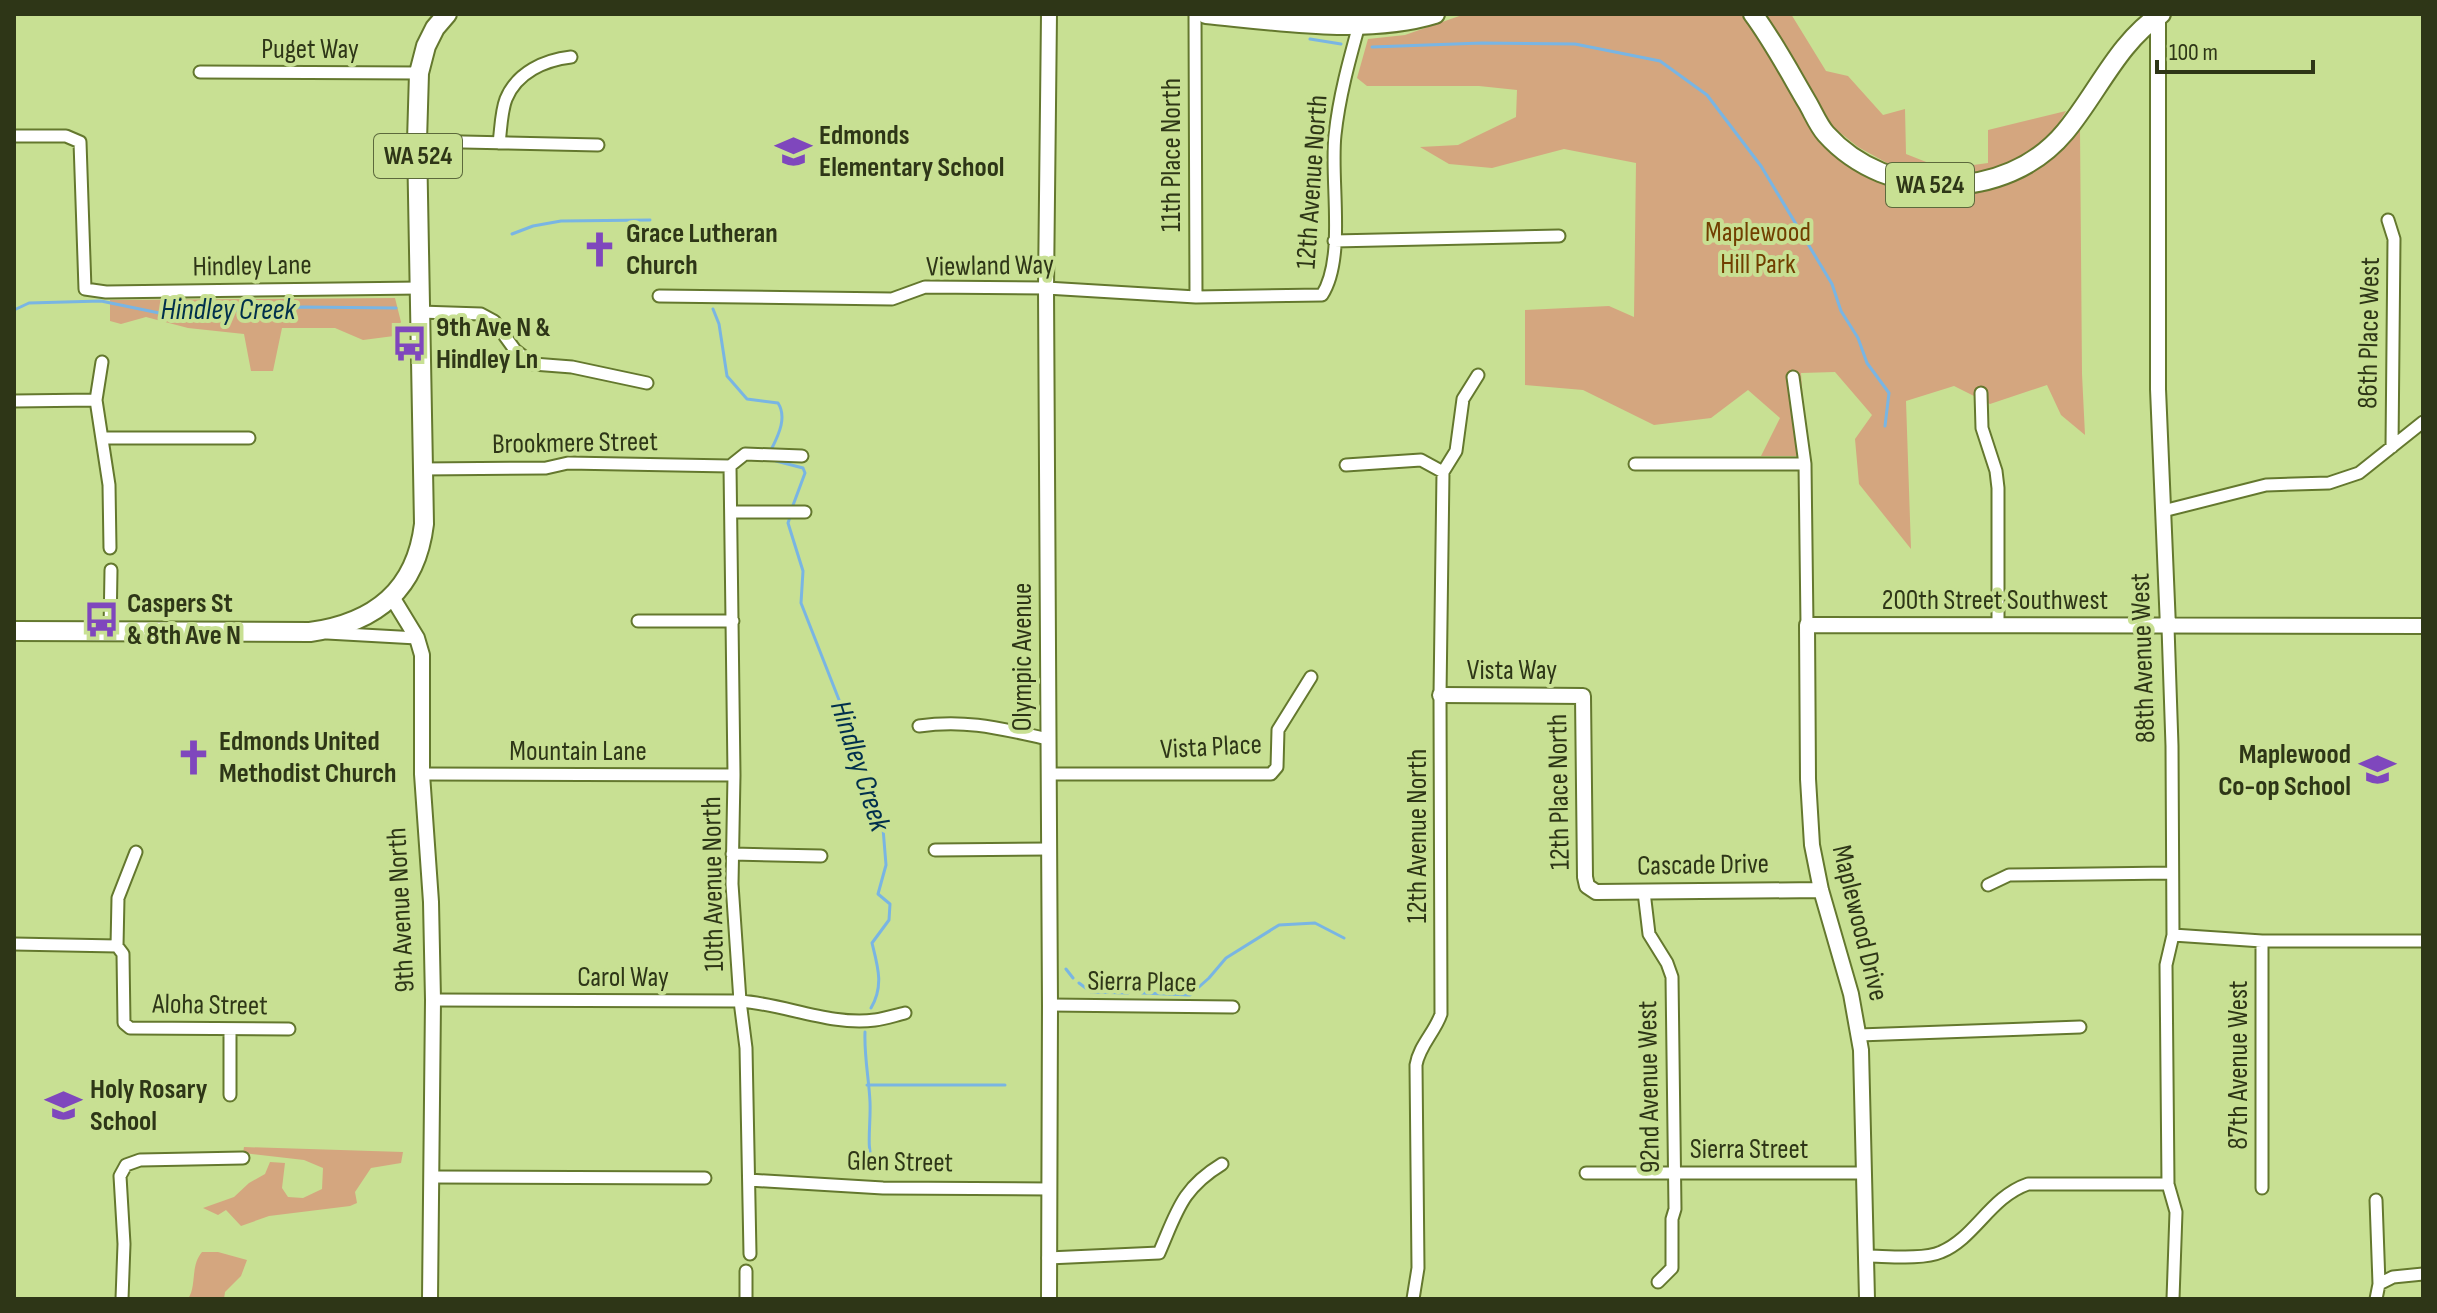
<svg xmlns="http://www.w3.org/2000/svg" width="2437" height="1313" font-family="'Sofia Sans Condensed',sans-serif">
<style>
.green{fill:#d4a67f}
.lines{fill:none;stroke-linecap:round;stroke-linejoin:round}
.stream{stroke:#79b5e3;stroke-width:3}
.minor-casing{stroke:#64782e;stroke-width:15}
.tertiary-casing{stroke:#64782e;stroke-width:18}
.primary-casing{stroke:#64782e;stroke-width:22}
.minor{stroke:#fff;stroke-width:11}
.tertiary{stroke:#fff;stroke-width:14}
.primary{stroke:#fff;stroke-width:18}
.labels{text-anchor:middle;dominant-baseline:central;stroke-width:8;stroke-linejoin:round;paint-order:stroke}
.shield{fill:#c8e093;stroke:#5c693c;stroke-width:2}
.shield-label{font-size:26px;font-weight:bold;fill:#2e3617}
.street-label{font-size:28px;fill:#2e3617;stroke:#c8e093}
.poi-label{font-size:28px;font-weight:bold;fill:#2e3617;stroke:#c8e093;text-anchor:start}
.park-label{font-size:28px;fill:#713f00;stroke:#c8e093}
.water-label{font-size:30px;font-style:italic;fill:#002f4c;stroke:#c8e093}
</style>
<rect width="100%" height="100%" fill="#c8e093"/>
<path class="green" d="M1465,14H1743L1759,35L1809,118L1895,185L2037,167L2080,130L2082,374L2085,435L2061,415L2047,385L1990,404L1954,386L1906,401L1911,549L1859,484L1855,439L1872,415L1835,372L1801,373L1807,456H1761L1780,418L1748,390L1711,418L1654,425L1583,390L1525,385V310L1609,306L1634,317L1636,163L1564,149L1492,168L1449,164L1420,147L1458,145L1516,117L1517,90L1479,86H1367L1357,78L1368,39L1405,35Z
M1764,14H1791L1826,71L1848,76L1883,115L1905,109L1906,154L1944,169L1988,163V130L2066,111L2052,134L2026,155L1998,170L1942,180L1907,174L1858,147L1833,127Z
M395,298L401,322L394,336L363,340L335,328H282L273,371H251L244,334L188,328L146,317L121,324L110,321V300Z
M244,1147L403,1152L401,1163L371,1168L355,1192L357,1203L350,1206L269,1216L241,1226L226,1210L218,1215L203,1208L234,1197L249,1183L265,1174L270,1162L285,1163L282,1188L288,1197L303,1198L322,1189L323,1168L304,1160L243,1153Z
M202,1252H218L247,1260L241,1276L225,1292L224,1299H188C197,1286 190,1266 202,1252Z"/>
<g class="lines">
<path class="stream" d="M1310,39L1341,44
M1372,47L1482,43L1575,44L1660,61L1707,95L1761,166L1832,284L1841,311L1858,338L1867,363L1889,393L1885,426
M512,234L533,226L561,221L650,220
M713,309L719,324L727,376L747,399L778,403C787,417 779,434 772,448
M14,310L29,303L101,301L164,314L303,307L396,308
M776,461L803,468L805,473L792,508
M790,517L788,523L803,571L801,603L852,733L855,744L850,751L852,756L865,760L882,816L886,865L878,894L890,904L889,920L872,943C878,967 884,986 871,1008
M1066,969L1073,978
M1079,983L1091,992L1128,993
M1142,993L1190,995L1209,978L1226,958L1279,925L1315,923L1344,938
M865,1032C864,1056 869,1079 870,1102C871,1125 866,1145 873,1167
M867,1085H1005"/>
<defs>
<path id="minor" d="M1195,14L1196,297
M200,72L419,73
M14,136H66L80,142L85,289L106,292L420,288
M417,141L598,145
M499,143C501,129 501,112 506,99C517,72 545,60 571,57
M2388,220L2394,239L2392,447
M1334,241L1559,236
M659,296L892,299L925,287L1046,288L1196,297L1322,295C1346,258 1330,180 1335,135C1339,97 1349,61 1359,25
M420,312L481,314L494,321L515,350L533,364L572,367L647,383
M102,362L96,400L109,485L110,548
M1793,377L1805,464L1807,625
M1981,393L1982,428L1996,471L1998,488V625
M14,401L96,400
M103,438H249
M1635,464H1805
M1346,465L1421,460L1443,472
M730,466L734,775L732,884L740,1001L746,1048L750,1254
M730,466L745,454L802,456
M421,469L546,468L568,463L730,466
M2163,511L2266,485L2329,483L2359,473L2423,422
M731,512H805
M638,621H733
M2168,627L2172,746L2173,935L2166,965L2168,1184L2176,1212L2173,1299
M110,630L111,570
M327,633L417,638
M919,726C967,719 1002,729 1048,739
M422,774L734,775
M1048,774H1271L1277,767L1278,730L1311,677
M935,850L1049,849
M732,854L821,856
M1988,885L2009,875L2172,873
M1644,892L1649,934L1667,963L1672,977L1675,1209L1672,1219V1268L1658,1282
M2173,935L2262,941H2423
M14,944L117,946
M117,946L123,954L124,1023L130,1028L289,1029
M117,946L118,898L136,852
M433,1000L740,1001C784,1004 831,1026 875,1020C885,1019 896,1015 905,1013
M1050,1005L1233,1007
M230,1031V1095
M1859,1035L2080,1027
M1586,1173H1864
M432,1177L705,1178
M749,1180L883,1188L1050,1189
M2262,1188V941
M2376,1200L2379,1284L2376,1299
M1866,1256C1886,1256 1923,1260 1941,1252C1975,1238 1990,1197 2028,1184H2168
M1048,1258L1159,1253C1177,1212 1181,1189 1222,1164
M2379,1284L2393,1277L2423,1274
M122,1299L124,1244L120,1176L126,1165L140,1160L243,1158
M746,1299V1271
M1413,1299L1418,1268L1416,1065C1419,1046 1435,1032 1441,1014L1440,695L1443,472L1456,451L1463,399L1478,375"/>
<path id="tertiary" d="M1049,14L1046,288L1050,1005L1049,1299
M2158,14V389L2168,627
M392,597L417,638L422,655V774L431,902L433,1000L430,1299
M1440,695L1583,696L1585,877L1587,886L1596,892L1821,890
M1867,1299L1861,1050L1851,994L1821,890L1812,845L1808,779L1807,625L2423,626"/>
<path id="primary" d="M1206,14C1277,21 1367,35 1435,14
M1753,14C1773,41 1790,73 1807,102C1813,112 1818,125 1826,134C1887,202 2006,203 2065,132C2097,94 2118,42 2161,14
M14,631L310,632C375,623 416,590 424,524L417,141L419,73L426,46L435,28L447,14"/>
</defs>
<use href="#minor" class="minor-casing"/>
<use href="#tertiary" class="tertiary-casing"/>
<use href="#primary" class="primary-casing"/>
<use href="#minor" class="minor"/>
<use href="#tertiary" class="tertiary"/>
<use href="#primary" class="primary"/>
</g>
<defs>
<symbol id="school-bare" viewBox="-9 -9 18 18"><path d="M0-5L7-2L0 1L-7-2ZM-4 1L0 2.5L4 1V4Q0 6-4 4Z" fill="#7f47bd" stroke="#c8e093" stroke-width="2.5" paint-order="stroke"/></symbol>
<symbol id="church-bare" viewBox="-9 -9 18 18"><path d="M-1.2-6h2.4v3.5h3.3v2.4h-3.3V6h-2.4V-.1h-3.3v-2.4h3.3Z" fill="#7f47bd" stroke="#c8e093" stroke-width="2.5" paint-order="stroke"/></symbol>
<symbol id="bus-bare" viewBox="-9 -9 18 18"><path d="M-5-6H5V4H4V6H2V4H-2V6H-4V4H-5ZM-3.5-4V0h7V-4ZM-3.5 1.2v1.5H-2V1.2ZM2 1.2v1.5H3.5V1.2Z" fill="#7f47bd" stroke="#c8e093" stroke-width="2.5" paint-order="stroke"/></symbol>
</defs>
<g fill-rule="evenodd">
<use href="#school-bare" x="768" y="126" width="51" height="51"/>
<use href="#church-bare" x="574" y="224" width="51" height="51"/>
<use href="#bus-bare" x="384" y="318" width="51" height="51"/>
<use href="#bus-bare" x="76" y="594" width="51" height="51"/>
<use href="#church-bare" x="168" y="732" width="51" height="51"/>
<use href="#school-bare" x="2352" y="744" width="51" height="51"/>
<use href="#school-bare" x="38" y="1080" width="51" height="51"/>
</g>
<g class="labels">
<g class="shield">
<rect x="374" y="134" width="88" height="44" rx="6"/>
<rect x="1886" y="163" width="88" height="44" rx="6"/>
</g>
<g class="shield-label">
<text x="418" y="156">WA 524</text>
<text x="1930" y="185">WA 524</text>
</g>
<g class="street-label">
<text x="310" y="49">Puget Way</text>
<text transform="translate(1171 155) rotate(-90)">11th Place North</text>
<text transform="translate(1312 182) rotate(-86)">12th Avenue North</text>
<text transform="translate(252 266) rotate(-1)">Hindley Lane</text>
<text transform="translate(990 266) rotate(-1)">Viewland Way</text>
<text transform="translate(2369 333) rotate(-89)">86th Place West</text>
<text transform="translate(575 443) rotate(-1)">Brookmere Street</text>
<text x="1995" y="600">200th Street Southwest</text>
<text transform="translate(1022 657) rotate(-90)">Olympic Avenue</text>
<text transform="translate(2143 658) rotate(-92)">88th Avenue West</text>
<text x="1512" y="670">Vista Way</text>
<text transform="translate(1211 747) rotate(-3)">Vista Place</text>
<text x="578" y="751">Mountain Lane</text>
<text transform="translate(1559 792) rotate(-91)">12th Place North</text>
<text transform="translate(1417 836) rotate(-90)">12th Avenue North</text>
<text transform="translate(1703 865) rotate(-1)">Cascade Drive</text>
<text transform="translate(713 884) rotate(-91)">10th Avenue North</text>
<text transform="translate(401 910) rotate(-93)">9th Avenue North</text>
<text transform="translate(1860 923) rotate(76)">Maplewood Drive</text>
<text x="623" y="977">Carol Way</text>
<text transform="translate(1142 982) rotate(1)">Sierra Place</text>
<text transform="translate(210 1005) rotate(1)">Aloha Street</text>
<text transform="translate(2238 1065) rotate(-90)">87th Avenue West</text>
<text transform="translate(1649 1087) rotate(-91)">92nd Avenue West</text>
<text x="1749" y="1149">Sierra Street</text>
<text transform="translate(900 1162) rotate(1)">Glen Street</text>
</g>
<g class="poi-label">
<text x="819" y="135">Edmonds<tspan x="819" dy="32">Elementary School</tspan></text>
<text x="626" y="233">Grace Lutheran<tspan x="626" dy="32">Church</tspan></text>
<text x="436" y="327">9th Ave N &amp;<tspan x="436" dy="32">Hindley Ln</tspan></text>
<text x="127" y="603">Caspers St<tspan x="127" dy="32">&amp; 8th Ave N</tspan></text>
<text x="219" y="741">Edmonds United<tspan x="219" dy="32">Methodist Church</tspan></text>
<text x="2351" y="754" text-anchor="end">Maplewood<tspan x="2351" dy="32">Co-op School</tspan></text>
<text x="90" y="1089">Holy Rosary<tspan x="90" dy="32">School</tspan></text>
</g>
<g class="park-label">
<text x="1758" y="232">Maplewood<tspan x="1758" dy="32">Hill Park</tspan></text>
</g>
<g class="water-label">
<text x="228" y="310">Hindley Creek</text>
<text transform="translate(860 766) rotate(72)">Hindley Creek</text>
</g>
</g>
<rect width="2437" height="1313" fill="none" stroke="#2e3617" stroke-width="32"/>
<path d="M2157 60v12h156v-12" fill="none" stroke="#2e3617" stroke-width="4"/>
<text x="2169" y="60" font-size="24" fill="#2e3617" stroke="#c8e093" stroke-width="6" paint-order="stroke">100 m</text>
</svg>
